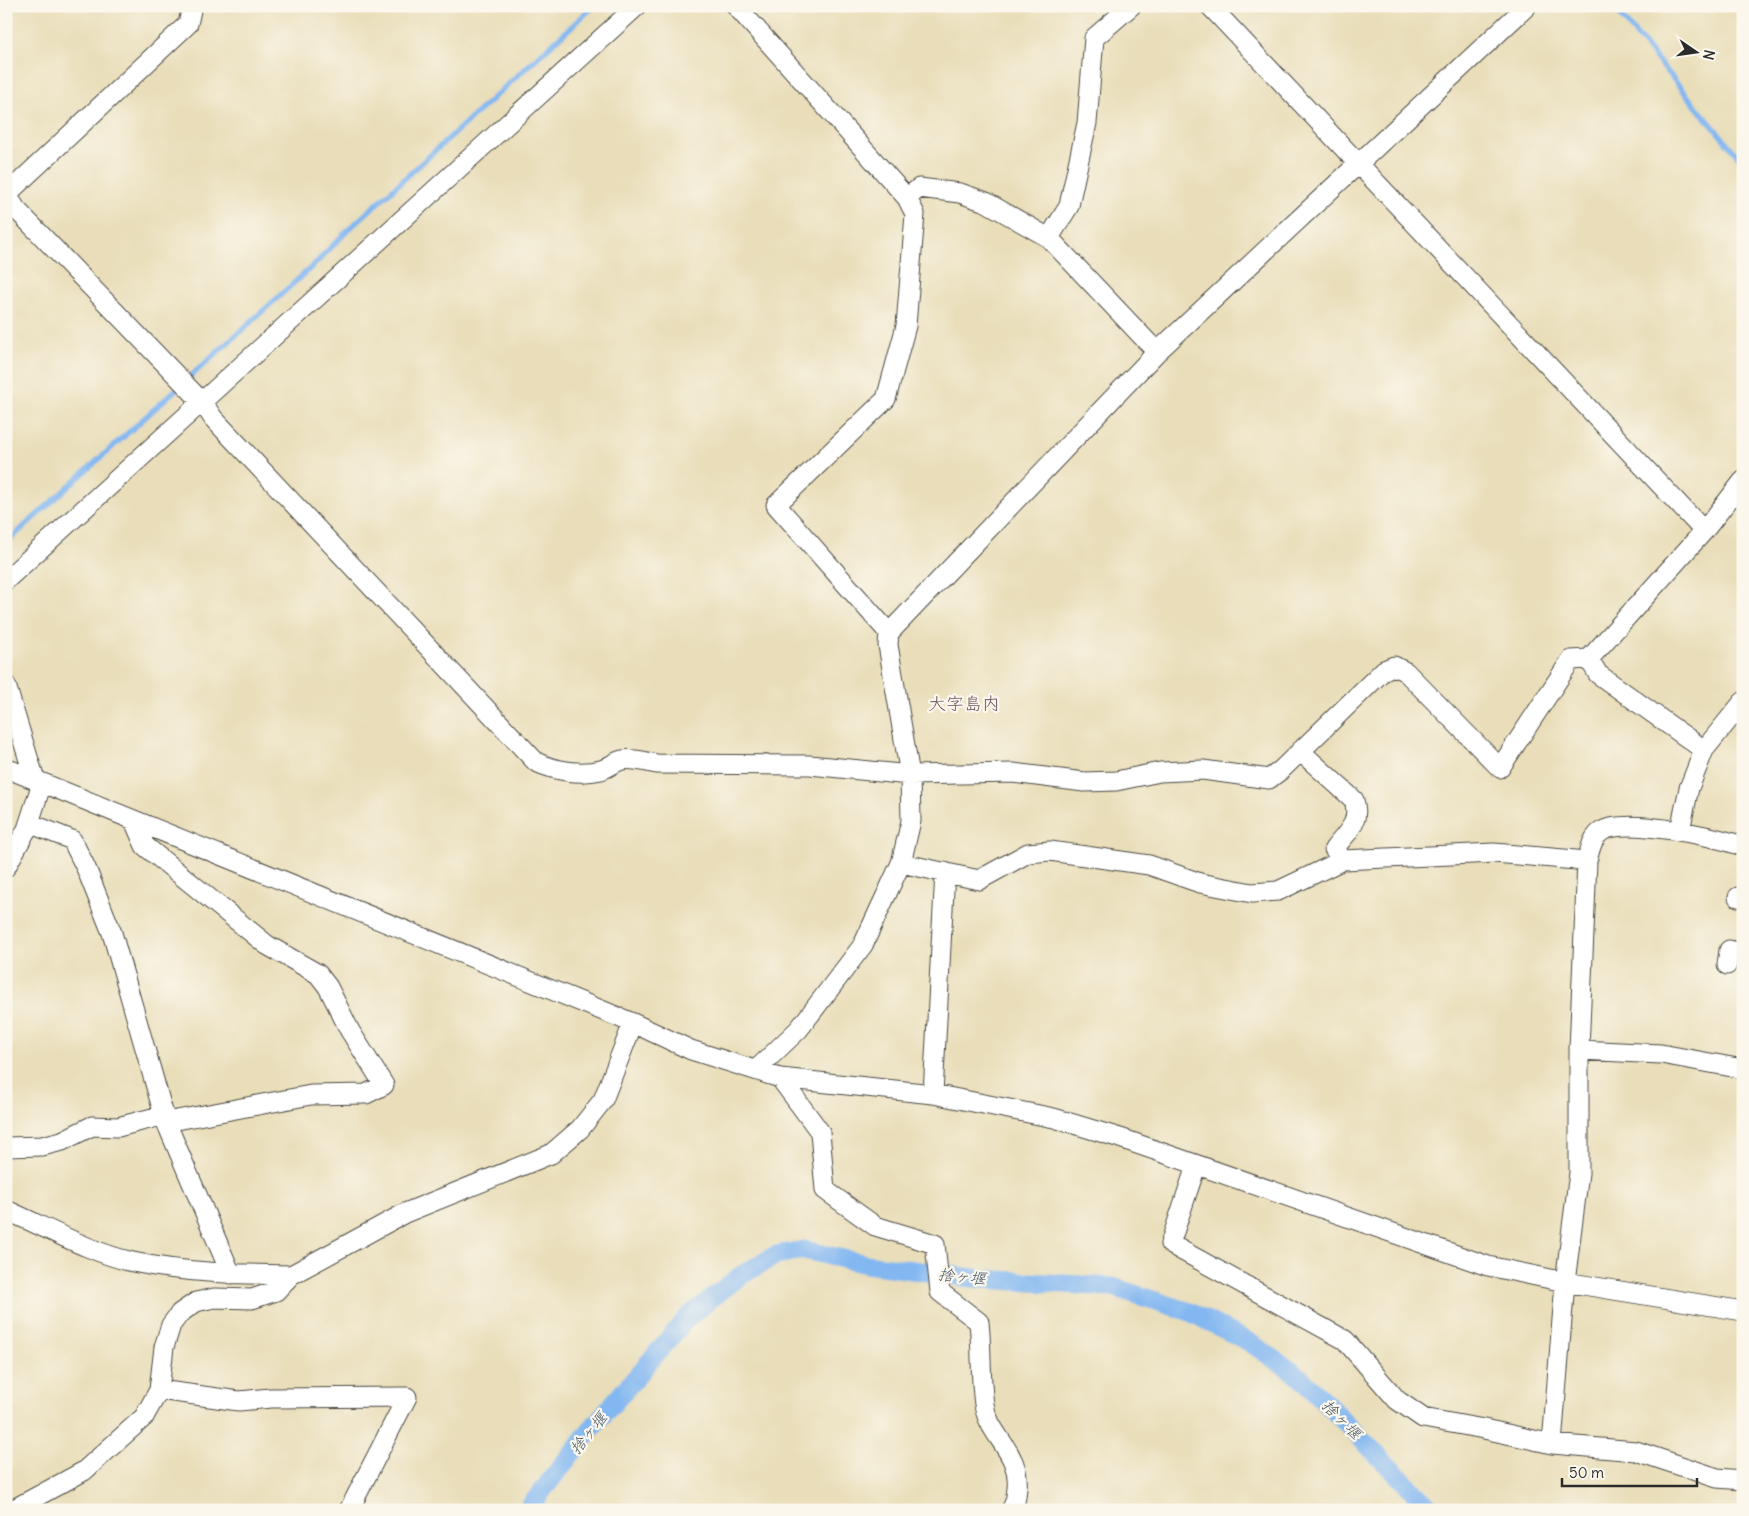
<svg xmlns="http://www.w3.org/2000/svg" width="1749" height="1516" font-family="Delius,'Klee One',sans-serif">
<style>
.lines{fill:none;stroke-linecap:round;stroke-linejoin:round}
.stream{stroke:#83b7f1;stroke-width:5.5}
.canal{stroke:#83b7f1;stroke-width:19}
.minor-casing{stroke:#484640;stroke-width:21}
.minor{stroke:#fff;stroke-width:19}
.labels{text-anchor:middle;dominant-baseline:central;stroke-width:4.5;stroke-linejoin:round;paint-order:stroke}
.water-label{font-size:16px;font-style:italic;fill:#455566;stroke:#fbf7ec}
.quarter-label{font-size:18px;fill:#6f565f;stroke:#fbf7ec}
</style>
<rect width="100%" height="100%" fill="#fbf7ec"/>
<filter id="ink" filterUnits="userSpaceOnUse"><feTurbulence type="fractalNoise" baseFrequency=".02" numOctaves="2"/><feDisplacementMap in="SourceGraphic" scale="10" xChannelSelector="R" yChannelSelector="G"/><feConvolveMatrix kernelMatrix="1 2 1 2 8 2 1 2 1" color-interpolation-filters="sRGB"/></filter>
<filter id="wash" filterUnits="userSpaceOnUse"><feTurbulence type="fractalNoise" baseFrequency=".0096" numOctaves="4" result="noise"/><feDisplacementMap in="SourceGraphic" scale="20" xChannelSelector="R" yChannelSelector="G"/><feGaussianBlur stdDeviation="1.12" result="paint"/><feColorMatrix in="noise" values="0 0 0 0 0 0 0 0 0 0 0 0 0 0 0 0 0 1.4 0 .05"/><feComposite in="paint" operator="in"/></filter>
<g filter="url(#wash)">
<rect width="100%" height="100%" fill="#e9deb9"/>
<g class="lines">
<path class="stream" d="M1612,6L1743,162
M6,543L316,263L347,231L594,6"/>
<path class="canal" d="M527,1510L591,1429L688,1317L740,1276L776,1255L804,1250L866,1264L981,1279L1113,1287L1190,1312L1249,1342L1299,1376L1432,1510"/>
</g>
</g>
<g filter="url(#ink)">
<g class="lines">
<defs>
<path id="minor" d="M736,6L907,198L915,214L906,326L886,399L776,505L889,633
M1210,6L1704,531
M6,193L16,209L203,403L213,418L536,762C555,771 580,775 601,770C608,768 614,762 622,760C633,758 646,762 657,764L810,765L910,775L1013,773L1084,782L1116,781L1160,772L1203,770L1269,779L1281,770L1384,670L1394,666L1406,672L1500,768L1571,660L1589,659L1704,531L1743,481
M7,194L188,24L192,6
M907,198L919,188L960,193L986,202L1049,238L1157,352
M1049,238L1069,206L1071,196L1087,123L1094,38L1131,6
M6,580L637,6
M1589,659L1598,674L1704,750
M6,685L35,780
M1300,751L1354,800C1361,823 1347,832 1334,849L1343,860
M6,768L633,1023L691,1050L780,1078L933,1094L1054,1118L1120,1138L1488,1266L1565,1282L1743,1311
M134,821L145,846L267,945L318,974L328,987L350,1031L384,1085L366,1094L311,1095L166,1122
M29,823L72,840L86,868L112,933L166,1122L231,1274
M1680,830L1689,788L1704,750L1743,702
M901,863L979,880L1028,853L1050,851L1149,865L1200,883L1252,893L1278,891L1343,860L1494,853L1587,861
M6,867L27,829L42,783
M1738,897L1743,898
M1727,965L1729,950L1743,953
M1579,1050L1661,1054L1743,1069
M756,1070L799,1029L863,945L901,863L911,821L910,775L888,645L889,633L1157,352L1527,6
M780,1078L820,1132L825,1190L875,1226L935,1244L940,1292L979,1322C982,1349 980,1377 984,1404C988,1436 1021,1452 1017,1488C1016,1497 1016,1502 1011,1510
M933,1094L945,872
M6,1147L42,1146L62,1141L92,1126L118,1127L164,1115
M1196,1166L1170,1244L1345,1340L1397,1400L1423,1418L1484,1429L1552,1444L1636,1451L1717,1478L1743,1480
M6,1210C43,1226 94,1254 133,1262C184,1273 239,1274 291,1275
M159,1390L239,1401L271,1398L407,1397L349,1510
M1552,1444L1565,1282L1579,1173V1050L1587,861C1590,850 1592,837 1602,831C1626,817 1716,837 1743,846
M12,1510L84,1471L144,1417L159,1390L164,1347L171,1325L180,1313L196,1302L214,1298L252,1299L276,1291L291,1275L405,1213L551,1154L580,1129L603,1100L633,1023"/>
</defs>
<use href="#minor" class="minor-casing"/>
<use href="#minor" class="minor"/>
</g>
</g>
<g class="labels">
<g class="water-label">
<text transform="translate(962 1276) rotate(6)">捨ヶ堰</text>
<text transform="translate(1342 1419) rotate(45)">捨ヶ堰</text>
<text transform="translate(588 1433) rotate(-51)">捨ヶ堰</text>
</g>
<g class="quarter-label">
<text x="964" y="703">大字島内</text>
</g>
</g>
<rect width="1749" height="1516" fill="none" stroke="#fbf7ec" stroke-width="25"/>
<g transform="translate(1696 52) rotate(103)" stroke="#fbf7ec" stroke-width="4" paint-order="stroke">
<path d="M0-4L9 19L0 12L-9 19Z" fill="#2b2b2b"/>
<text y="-8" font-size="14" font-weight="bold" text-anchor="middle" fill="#2b2b2b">N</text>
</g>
<path d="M1562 1478v8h135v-8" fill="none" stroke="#2b2b2b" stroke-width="2.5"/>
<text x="1569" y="1478" font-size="15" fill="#2b2b2b" stroke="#fbf7ec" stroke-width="4" paint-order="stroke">50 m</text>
</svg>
